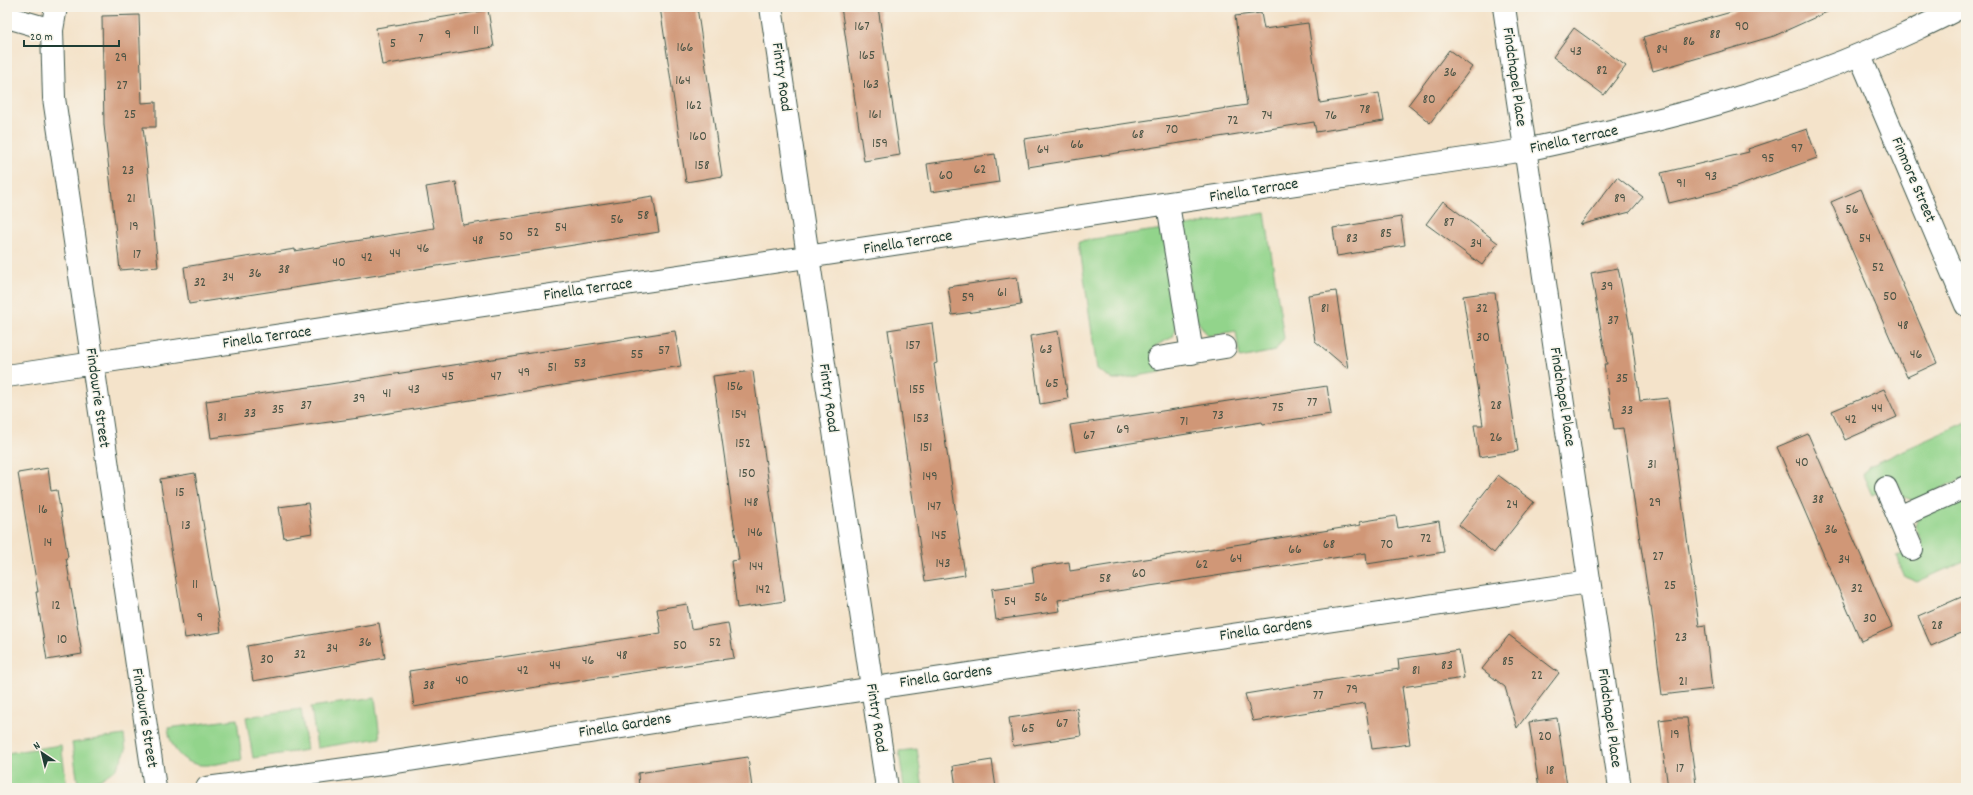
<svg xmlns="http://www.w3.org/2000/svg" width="1973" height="795" font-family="Dekko,sans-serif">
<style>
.grass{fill:#92d48b;stroke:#588860}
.building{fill:#d09777}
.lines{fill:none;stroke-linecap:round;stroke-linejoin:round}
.street-casing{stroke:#3f564a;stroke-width:24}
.secondary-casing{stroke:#3f564a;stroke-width:24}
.street{stroke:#fff;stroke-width:22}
.secondary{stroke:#fff;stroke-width:22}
.labels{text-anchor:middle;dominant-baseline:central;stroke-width:3;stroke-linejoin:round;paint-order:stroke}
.number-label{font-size:14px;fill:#4b5445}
.street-label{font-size:16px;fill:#1f3d34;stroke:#f7f3e8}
</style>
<rect width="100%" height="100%" fill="#f7f3e8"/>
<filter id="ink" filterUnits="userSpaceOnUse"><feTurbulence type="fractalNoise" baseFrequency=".025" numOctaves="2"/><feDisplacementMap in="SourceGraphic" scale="8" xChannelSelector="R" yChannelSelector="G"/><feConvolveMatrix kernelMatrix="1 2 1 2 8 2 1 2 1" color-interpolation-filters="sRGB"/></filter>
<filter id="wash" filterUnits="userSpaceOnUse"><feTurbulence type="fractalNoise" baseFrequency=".012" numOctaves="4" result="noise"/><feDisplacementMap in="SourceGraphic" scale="16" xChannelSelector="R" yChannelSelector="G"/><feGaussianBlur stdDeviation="0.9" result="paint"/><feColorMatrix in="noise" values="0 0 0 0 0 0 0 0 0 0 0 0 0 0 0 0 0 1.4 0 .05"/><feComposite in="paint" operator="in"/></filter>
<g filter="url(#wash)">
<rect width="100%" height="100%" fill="#f4e3ca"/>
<path class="grass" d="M1265,213L1284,338L1275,351L1240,358L1236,331L1208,336L1194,316L1180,227Z
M1163,229L1178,319L1173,337L1155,346L1161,372L1113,380L1097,369L1079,241Z
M1966,422V477L1914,501L1904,497L1898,483L1872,495L1863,475L1869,466Z
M1966,496V560L1917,582L1905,577L1896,556L1923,545L1915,526L1919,516Z
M375,698L380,738L317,748L311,707Z
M301,709L307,750L253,758L246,717Z
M237,719L242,760C231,761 212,766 201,765C181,763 170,747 168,728Z
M124,735L126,750L117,768L100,780L78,784L72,743Z
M61,745L67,786L54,788H7V753Z
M917,749L923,788H904L899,751Z"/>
<g id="blocks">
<path class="building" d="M660,7H697L722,176L686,182Z
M841,7H878L900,155L864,161Z
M1749,7H1838L1774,36L1653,71L1643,37Z
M488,10L494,47L382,65L376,28Z
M1261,13L1264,29L1308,23L1320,103L1379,93L1384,121L1316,132L1314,122L1028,167L1024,139L1247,105L1235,16Z
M139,15L142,103L156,102V127H143L158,267L120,270L104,125L102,16Z
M1574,28L1626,66L1604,95L1553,57Z
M1449,50L1472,67L1430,123L1408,105Z
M1807,129L1817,158L1736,187L1669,203L1661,173L1749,152L1748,149Z
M995,154L999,182L931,192L927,164Z
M1617,177L1643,197L1630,212L1580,225Z
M456,182L463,225L653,196L659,232L189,304L184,267L295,249V251L434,228L426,187Z
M1861,189L1937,363L1907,377L1831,202Z
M1443,201L1498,243L1482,265L1426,224Z
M1401,217L1405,245L1337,256L1333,228Z
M1618,268L1631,332L1640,401L1668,398L1699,626L1705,625L1712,689L1662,695L1651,606H1650L1623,428L1614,429L1604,364H1607L1591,273Z
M1017,277L1021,305L952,315L948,287Z
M1336,291L1341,324L1348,369L1315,341L1308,295Z
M1484,293H1495L1518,451L1479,457L1474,425H1483L1463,296Z
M932,323L937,363L934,364L965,575L925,581L888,330Z
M675,331L681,366L359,418L211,438L206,401L317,386Z
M1058,331L1068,399L1040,404L1030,336Z
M753,371L785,601L737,608L731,561L739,560L713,376Z
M1327,386L1331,414L1263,424L1262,422L1075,452L1070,425Z
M1884,389L1897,417L1845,440L1832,411Z
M1808,434L1892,627L1861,641L1777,447Z
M48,468L51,491L57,490L68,557L66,558L82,654L47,660L36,592H38L18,473Z
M195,473L221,632L185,638L160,479Z
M1498,475L1534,502L1494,553L1459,525Z
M308,503L312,533L284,538L279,507Z
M1396,516L1398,528L1439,521L1444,552L1367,564L1366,553L1058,600L1060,611L996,620L992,589L1034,583L1032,567L1069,562L1070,571L1361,525L1359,522Z
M1966,595V631L1931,646L1918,616Z
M687,604L691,629L728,623L734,658L482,695L414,707L409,671L661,633L657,609Z
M379,623L385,658L253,681L247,646Z
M1509,635L1559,673L1517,728L1505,687L1482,669Z
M1459,650L1464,678L1402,687L1410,744L1372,749L1365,703L1253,721L1245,694L1399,669L1398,659Z
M1077,708L1081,736L1013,746L1009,718Z
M1557,718L1567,786L1539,788L1529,722Z
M1675,718H1687L1696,784L1668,788L1659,720Z
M748,757L752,788H639L638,773Z
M992,760L996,788H956L953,766Z"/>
</g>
</g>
<g filter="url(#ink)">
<use href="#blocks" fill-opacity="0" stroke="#3f564a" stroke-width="1"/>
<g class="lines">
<defs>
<path id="street" d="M56,7L52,30L54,98L155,788
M1504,7L1620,788
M7,17L52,30
M1860,56L1966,305
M1168,204L1192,353
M1158,358L1225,347
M7,376L1525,150C1657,122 1784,92 1906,34C1925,25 1943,17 1961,7
M1886,488L1912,549
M1899,517L1966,487
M207,788L389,763L834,694L1589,582"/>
<path id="secondary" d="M771,7L887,788"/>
</defs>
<use href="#street" class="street-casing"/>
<use href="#secondary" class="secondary-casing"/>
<use href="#street" class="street"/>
<use href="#secondary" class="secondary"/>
</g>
</g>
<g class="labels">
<g class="number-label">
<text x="862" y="27">167</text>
<text x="1742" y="27">90</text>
<text x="476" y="31">11</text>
<text x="448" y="35">9</text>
<text x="1715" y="35">88</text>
<text x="421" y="39">7</text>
<text x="1689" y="42">86</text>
<text x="393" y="44">5</text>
<text x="685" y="48">166</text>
<text x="1662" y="50">84</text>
<text x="1576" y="52">43</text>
<text x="867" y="56">165</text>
<text x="121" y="58">29</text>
<text x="1602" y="71">82</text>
<text x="1450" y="73">36</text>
<text x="683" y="81">164</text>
<text x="871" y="85">163</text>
<text x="122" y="86">27</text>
<text x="1429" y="100">80</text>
<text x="694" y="106">162</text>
<text x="1365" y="110">78</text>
<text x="130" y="115">25</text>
<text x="875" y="115">161</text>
<text x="1267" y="116">74</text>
<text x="1331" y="116">76</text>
<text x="1233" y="121">72</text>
<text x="1172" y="130">70</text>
<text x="1138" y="135">68</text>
<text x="698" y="137">160</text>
<text x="880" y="144">159</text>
<text x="1077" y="145">66</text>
<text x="1797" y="149">97</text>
<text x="1043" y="150">64</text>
<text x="1768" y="159">95</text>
<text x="702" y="166">158</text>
<text x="980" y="170">62</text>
<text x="128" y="171">23</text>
<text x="946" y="176">60</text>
<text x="1711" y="177">93</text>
<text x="1681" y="184">91</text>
<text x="131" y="199">21</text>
<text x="1620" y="199">89</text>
<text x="1852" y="210">56</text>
<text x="643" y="216">58</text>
<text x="617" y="220">56</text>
<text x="1449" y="223">87</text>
<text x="134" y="227">19</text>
<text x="561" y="228">54</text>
<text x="533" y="233">52</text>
<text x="1386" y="234">85</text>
<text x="506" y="237">50</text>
<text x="1352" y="239">83</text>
<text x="1865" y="239">54</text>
<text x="478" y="241">48</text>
<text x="1476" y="244">34</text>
<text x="423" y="249">46</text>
<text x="395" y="254">44</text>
<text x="137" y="255">17</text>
<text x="367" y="258">42</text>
<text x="339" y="263">40</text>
<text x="1878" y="268">52</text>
<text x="284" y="270">38</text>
<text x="255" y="274">36</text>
<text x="228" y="278">34</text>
<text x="200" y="283">32</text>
<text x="1607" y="287">39</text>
<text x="1002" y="293">61</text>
<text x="1890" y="297">50</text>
<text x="968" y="298">59</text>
<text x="1325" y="309">81</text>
<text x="1482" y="309">32</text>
<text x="1613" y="321">37</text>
<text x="1903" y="326">48</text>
<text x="1483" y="338">30</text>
<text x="913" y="346">157</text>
<text x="1046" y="350">63</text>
<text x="664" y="351">57</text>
<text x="637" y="355">55</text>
<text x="1916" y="355">46</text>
<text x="580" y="364">53</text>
<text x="552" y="368">51</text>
<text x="524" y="373">49</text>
<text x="448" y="377">45</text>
<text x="496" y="377">47</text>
<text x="1622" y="379">35</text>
<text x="1052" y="384">65</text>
<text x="735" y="387">156</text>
<text x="414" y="390">43</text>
<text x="917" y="390">155</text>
<text x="387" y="394">41</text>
<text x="359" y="399">39</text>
<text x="1312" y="403">77</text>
<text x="306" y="406">37</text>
<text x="1496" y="406">28</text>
<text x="1278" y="408">75</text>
<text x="1877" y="409">44</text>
<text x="278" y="410">35</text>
<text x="1627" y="411">33</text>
<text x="250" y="414">33</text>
<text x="739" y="415">154</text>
<text x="1218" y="416">73</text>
<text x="222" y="418">31</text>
<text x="921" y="419">153</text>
<text x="1851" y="420">42</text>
<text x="1184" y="422">71</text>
<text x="1123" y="430">69</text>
<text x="1089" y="436">67</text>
<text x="1496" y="438">26</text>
<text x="743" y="444">152</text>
<text x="926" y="448">151</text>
<text x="1802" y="463">40</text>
<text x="1652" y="465">31</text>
<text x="747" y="474">150</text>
<text x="930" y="477">149</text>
<text x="180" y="493">15</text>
<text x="1818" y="500">38</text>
<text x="751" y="503">148</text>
<text x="1655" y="503">29</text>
<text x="1512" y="505">24</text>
<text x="934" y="507">147</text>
<text x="43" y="510">16</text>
<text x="186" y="526">13</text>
<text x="1831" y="530">36</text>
<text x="755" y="533">146</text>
<text x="939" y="536">145</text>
<text x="1426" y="539">72</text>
<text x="48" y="543">14</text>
<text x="1329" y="545">68</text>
<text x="1387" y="545">70</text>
<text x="1295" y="550">66</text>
<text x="1658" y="557">27</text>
<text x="1236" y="559">64</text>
<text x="1844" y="560">34</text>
<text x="943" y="564">143</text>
<text x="1202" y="565">62</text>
<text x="756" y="567">144</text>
<text x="1139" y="574">60</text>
<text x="1105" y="579">58</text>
<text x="195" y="585">11</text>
<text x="1670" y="586">25</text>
<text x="1857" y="589">32</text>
<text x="763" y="590">142</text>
<text x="1041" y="598">56</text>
<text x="1010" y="602">54</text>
<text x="56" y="606">12</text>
<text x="200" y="618">9</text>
<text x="1870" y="619">30</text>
<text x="1937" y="626">28</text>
<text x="1681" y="638">23</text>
<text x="62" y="640">10</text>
<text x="365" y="643">36</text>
<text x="715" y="643">52</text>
<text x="680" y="646">50</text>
<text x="332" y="649">34</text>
<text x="300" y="655">32</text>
<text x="622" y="656">48</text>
<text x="267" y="660">30</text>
<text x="588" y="661">46</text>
<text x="1508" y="662">85</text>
<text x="555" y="666">44</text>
<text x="1447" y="666">83</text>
<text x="523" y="671">42</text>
<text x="1416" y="671">81</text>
<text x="1537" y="676">22</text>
<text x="462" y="681">40</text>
<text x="1683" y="682">21</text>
<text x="429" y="686">38</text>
<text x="1352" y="690">79</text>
<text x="1318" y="696">77</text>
<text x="1062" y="724">67</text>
<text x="1028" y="729">65</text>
<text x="1675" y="735">19</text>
<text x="1545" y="737">20</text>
<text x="1680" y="769">17</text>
<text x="1550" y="771">18</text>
</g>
<g class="street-label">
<text transform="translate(781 77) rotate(82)">Fintry Road</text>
<text transform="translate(1514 77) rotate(82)">Findchapel Place</text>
<text transform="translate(1574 140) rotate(-12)">Finella Terrace</text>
<text transform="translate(1913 180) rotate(67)">Finmore Street</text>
<text transform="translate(1254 191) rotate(-9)">Finella Terrace</text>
<text transform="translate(908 243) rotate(-9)">Finella Terrace</text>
<text transform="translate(588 290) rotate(-8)">Finella Terrace</text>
<text transform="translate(267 338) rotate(-8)">Finella Terrace</text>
<text transform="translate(1562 397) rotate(81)">Findchapel Place</text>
<text transform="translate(97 398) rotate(82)">Findowrie Street</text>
<text transform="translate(828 398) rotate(82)">Fintry Road</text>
<text transform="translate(1266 630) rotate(-8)">Finella Gardens</text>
<text transform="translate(946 677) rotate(-8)">Finella Gardens</text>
<text transform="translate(144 718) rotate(81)">Findowrie Street</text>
<text transform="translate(876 718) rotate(81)">Fintry Road</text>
<text transform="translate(1609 718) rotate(82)">Findchapel Place</text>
<text transform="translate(625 726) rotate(-9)">Finella Gardens</text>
</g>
</g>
<rect width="1973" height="795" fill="none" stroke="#f7f3e8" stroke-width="24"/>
<g transform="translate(42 753) rotate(325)" stroke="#f7f3e8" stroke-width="3" paint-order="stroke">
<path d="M0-3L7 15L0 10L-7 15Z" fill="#1f3d34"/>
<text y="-6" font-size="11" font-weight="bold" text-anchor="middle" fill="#1f3d34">N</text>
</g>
<path d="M24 40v6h95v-6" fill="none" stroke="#1f3d34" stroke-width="2"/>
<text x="30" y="40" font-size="12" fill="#1f3d34" stroke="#f7f3e8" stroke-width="3" paint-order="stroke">20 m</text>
</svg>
